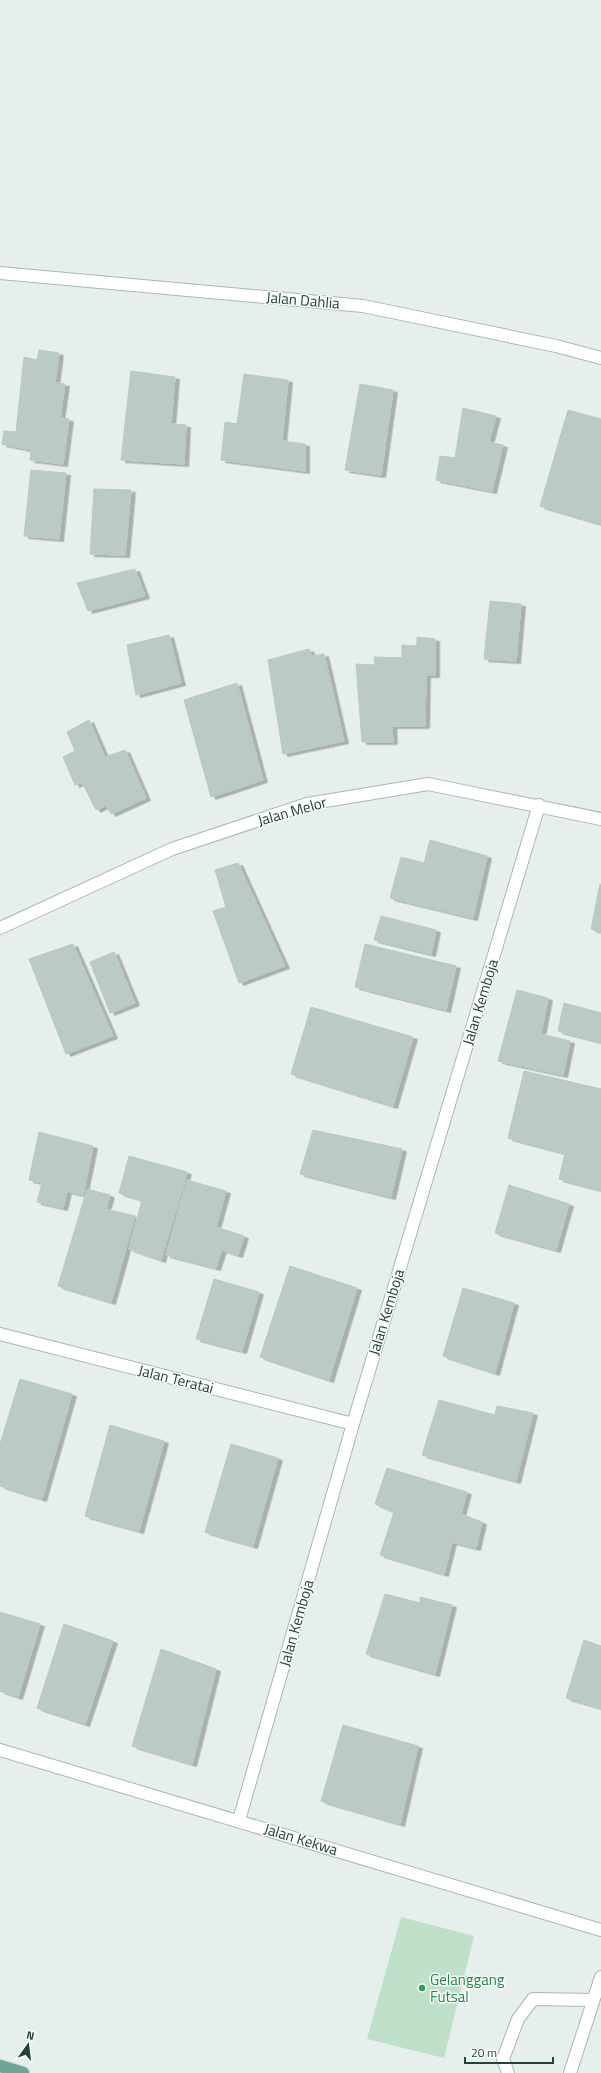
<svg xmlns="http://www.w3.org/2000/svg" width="601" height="2073" font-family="'Titillium Web',sans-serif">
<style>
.green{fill:#bfe0c8}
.building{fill:#bbcac4;stroke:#b8c9c2;filter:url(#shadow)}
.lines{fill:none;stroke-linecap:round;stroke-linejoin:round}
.lane-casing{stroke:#a8b8b2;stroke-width:14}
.street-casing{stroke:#a8b8b2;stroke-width:14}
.primary-casing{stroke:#c2cac8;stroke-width:14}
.lane{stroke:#fff;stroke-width:12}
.street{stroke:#fff;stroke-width:12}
.primary{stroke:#6aa596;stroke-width:12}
.leisure-dot{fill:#2e9e5b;stroke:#f7fbf9;stroke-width:1.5}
.labels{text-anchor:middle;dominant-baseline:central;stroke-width:3;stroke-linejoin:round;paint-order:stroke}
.street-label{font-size:15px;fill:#24423a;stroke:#f7fbf9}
.leisure-label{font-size:15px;fill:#27864d;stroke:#f7fbf9;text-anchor:start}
</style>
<defs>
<filter id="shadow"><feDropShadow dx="4.5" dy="2.5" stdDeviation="0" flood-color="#0004"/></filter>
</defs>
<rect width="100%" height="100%" fill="#e6efeb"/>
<path class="green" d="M401,1917L474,1936L444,2058L367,2039Z"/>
<path class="building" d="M39,350L59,353L55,383L65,384L60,418L69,419L63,464L30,460L31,450L2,444L4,431L16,432L24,357L37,360Z
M131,371L175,377L171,424L186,425L184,464L121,460Z
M244,374L288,380L282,441L305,444V471L221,460L225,422L237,424Z
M360,384L393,390L381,475L345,470Z
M463,408L496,416L489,442L503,445L492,491L436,480L440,456L455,458Z
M568,410L601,419V524L540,506Z
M31,470L66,473L59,539L24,536Z
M94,489L131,490L125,555L90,554Z
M135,569L145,596L88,611L77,583Z
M490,601L521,604L516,661L484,659Z
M169,635L181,683L136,695L127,645Z
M417,637L435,639V675H426L425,726H392L393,742H362L356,664L375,665L374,657L402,658V645L417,646Z
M309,649L312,656L324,654L344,741L283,754L268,660Z
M237,683L263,780L211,797L184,700Z
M89,720L105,757L125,750L146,798L111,814L106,805L96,810L82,782L75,785L63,757L75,751L67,732Z
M430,840L487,856L473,918L390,898L401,857L424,863Z
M238,863L285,966L239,983L213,911L226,907L215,870Z
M600,884L601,885V932L591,929Z
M381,916L436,930L431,954L374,940Z
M73,944L113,1036L66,1054L29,959Z
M365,944L456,966L446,1010L355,987Z
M114,952L135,1003L110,1013L90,962Z
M517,990L548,998L541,1034L570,1041L563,1075L498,1061Z
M564,1003L601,1013V1042L558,1031Z
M311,1007L413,1037L393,1106L291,1074Z
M524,1071L601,1089V1190L559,1179L565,1153L508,1138Z
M313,1130L402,1149L391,1197L300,1174Z
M39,1132L93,1146L83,1195L67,1191L63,1208L37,1202L42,1183L29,1180Z
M129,1156L187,1172L161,1260L129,1249L142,1200L119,1193Z
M187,1180L226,1191L216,1227L244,1236L238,1255L222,1250L216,1268L166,1255Z
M509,1185L569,1204L556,1250L495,1233Z
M87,1189L110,1195L106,1209L135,1216L111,1302L58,1286Z
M290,1266L357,1288L329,1380L260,1357Z
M214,1279L259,1292L242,1351L196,1339Z
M463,1288L514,1303L495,1373L443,1356Z
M20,1379L72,1394L42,1499L0,1486V1444Z
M439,1400L495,1415L497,1406L533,1413L516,1481L422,1455Z
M110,1425L164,1441L139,1531L85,1516Z
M231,1444L278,1458L253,1546L205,1532Z
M387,1468L467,1492L461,1514L482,1522L476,1548L452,1542L444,1574L380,1555L394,1512L375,1504Z
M385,1594L420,1603V1597L452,1605L435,1674L366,1654Z
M0,1612L40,1624L18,1697L0,1691Z
M64,1624L113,1641L85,1724L37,1708Z
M584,1640L601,1646V1708L566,1698Z
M161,1649L216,1669L192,1764L132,1746Z
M343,1725L418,1746L400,1824L321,1801Z"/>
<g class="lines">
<defs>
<path id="lane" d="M508,2073L503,2059L518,2019L533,1999L593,2000"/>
<path id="street" d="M0,273L363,306L556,346L601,358
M0,928L172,849L307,804L428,784L601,819
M0,1334L353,1424
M0,1750L601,1930
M239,1820L353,1424L539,805
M570,2073L601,1977"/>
<path id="primary" d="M0,2066L23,2073"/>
</defs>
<use href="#lane" class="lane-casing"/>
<use href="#street" class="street-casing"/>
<use href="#primary" class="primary-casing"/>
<use href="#lane" class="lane"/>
<use href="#street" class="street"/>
<use href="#primary" class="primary"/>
</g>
<circle class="leisure-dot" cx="422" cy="1988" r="4"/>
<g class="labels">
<g class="street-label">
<text transform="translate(303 300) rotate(5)">Jalan Dahlia</text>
<text transform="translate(292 811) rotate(-16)">Jalan Melor</text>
<text transform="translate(480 1002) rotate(-73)">Jalan Kemboja</text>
<text transform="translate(386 1312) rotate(-73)">Jalan Kemboja</text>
<text transform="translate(176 1379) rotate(14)">Jalan Teratai</text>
<text transform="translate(296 1623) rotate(-74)">Jalan Kemboja</text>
<text transform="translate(301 1839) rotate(17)">Jalan Kekwa</text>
</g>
<g class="leisure-label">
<text x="430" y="1979">Gelanggang<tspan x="430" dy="17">Futsal</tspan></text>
</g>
</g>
<g transform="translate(28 2045) rotate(14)" stroke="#f7fbf9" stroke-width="3" paint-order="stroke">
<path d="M0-3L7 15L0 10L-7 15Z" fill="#24423a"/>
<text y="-6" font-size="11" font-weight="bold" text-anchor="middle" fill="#24423a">N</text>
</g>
<path d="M465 2057v6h88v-6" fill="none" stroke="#24423a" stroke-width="2"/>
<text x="471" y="2057" font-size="12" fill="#24423a" stroke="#f7fbf9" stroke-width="3" paint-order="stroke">20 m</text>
</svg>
